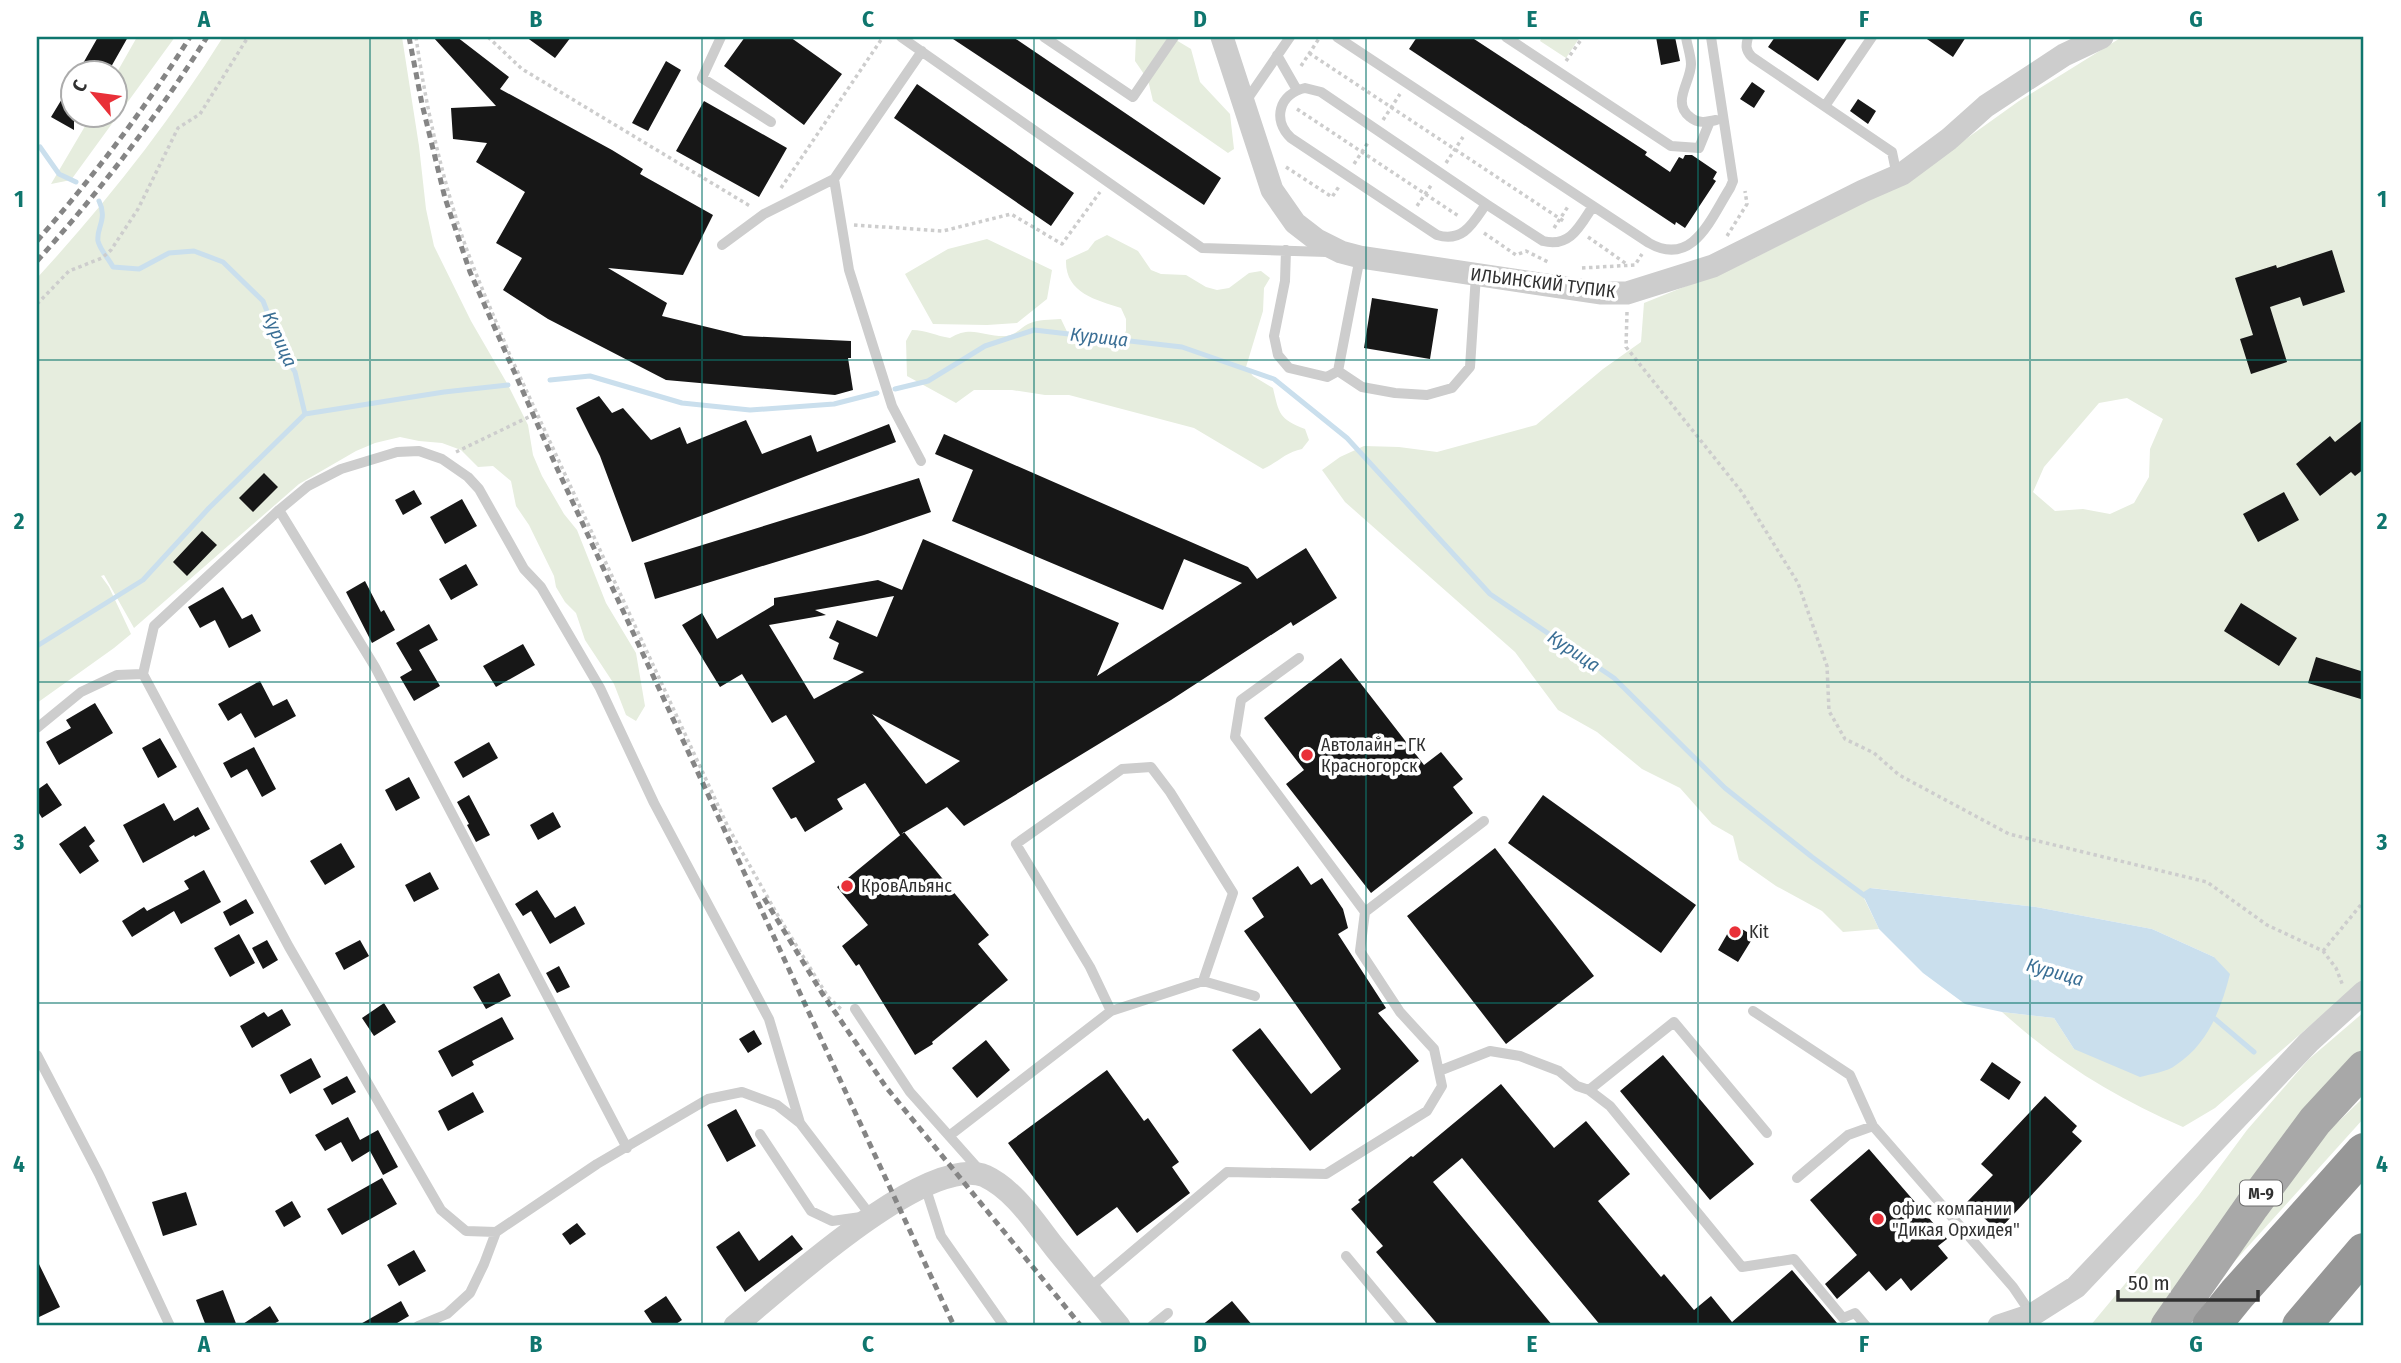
<svg xmlns="http://www.w3.org/2000/svg" width="2401" height="1363" font-family="'Fira Sans Condensed',sans-serif">
<style>
.green{fill:#e6edde;fill-rule:evenodd}
.water{fill:#cadfed}
.lines{fill:none;stroke-linecap:round;stroke-linejoin:round}
.stream{stroke:#cadfed;stroke-width:5}
.building{fill:#171717;fill-rule:evenodd}
.path{stroke:#cdcdcd;stroke-width:3.5;stroke-dasharray:3.5 3.5;stroke-linecap:butt}
.lane{stroke:#cdcdcd;stroke-width:10}
.street{stroke:#cdcdcd;stroke-width:23}
.primary{stroke:#a8a8a8;stroke-width:35}
.highway{stroke:#979797;stroke-width:38}
.rail{stroke:#858585;stroke-width:5;stroke-dasharray:7 5;stroke-linecap:butt}
.grid{fill:none;stroke:#0f766e;stroke-width:2;stroke-opacity:0.55}
.poi-dot{fill:#e93038;stroke:#fff;stroke-width:2.5}
.labels{text-anchor:middle;dominant-baseline:central;stroke-width:7;stroke-linejoin:round;paint-order:stroke}
.shield{fill:#fff;stroke:#6e6e6e;stroke-width:2}
.shield-label{font-size:16px;font-weight:bold;fill:#303030}
.street-label{font-size:18px;fill:#303030;stroke:#fff}
.poi-label{font-size:18px;fill:#303030;stroke:#fff;text-anchor:start}
.water-label{font-size:19px;font-style:italic;fill:#3b6f95;stroke:#fff}
.neatline{fill:none;stroke:#0f766e;stroke-width:2.5}
.grid-label{font-size:23px;text-anchor:middle;font-weight:bold;fill:#0f766e}
</style>
<rect width="100%" height="100%" fill="#fff"/>
<path class="green" d="M137,37H175L71,180L51,184L91,116H116V74Z
M223,37H402L419,146L426,209L434,246L471,321L508,385L528,425L533,455L542,476L564,514L577,530L606,603L636,653L645,706L636,721L626,715L614,684L585,640L576,613L565,602L556,587L554,576L529,525L516,506L511,481L493,466L478,467L461,450L442,443L419,441L400,437L375,443L356,451L299,484L134,628L104,575L101,576L109,587L131,634L114,648L37,703V278C106,203 169,123 223,37Z
M1136,37H1171L1191,49L1200,82L1230,114L1234,149L1228,153L1153,101L1148,80L1135,61Z
M1542,37H1580L1566,58L1540,41Z
M2122,37H2364V979L2215,1108L2183,1127C2115,1098 2056,1061 2002,1012L2054,1018L2074,1049L2214,957L2152,929L2036,907L1871,888L1862,894L1879,929L1843,932L1822,911L1776,886L1739,860L1733,836L1712,824L1680,788L1642,769L1597,732L1558,710L1515,652L1345,502L1322,470L1340,457L1364,446L1399,447L1437,452L1536,425L1603,369L1641,342L1644,303L1746,262L1910,179L2019,101ZM2127,398L2163,419L2150,449L2149,477L2134,503L2110,514L2083,509L2055,511L2033,492L2044,467L2099,403Z
M1107,235L1138,251L1151,270L1161,274L1186,275L1206,287L1217,290L1229,288L1249,273L1261,271L1270,278L1264,288L1263,311L1246,367L1253,376L1273,388C1279,414 1279,419 1305,429L1309,440L1302,449C1286,452 1277,463 1263,469L1194,428L1069,395H1045L1012,390H974L956,403L907,376L906,341L912,330C926,330 936,336 950,338C971,325 982,336 1004,336C1015,336 1019,329 1028,324C1038,319 1050,320 1061,319L1071,340L1095,344L1119,341L1126,331V319L1121,308C1096,300 1065,293 1066,260L1088,250L1095,241Z
M987,239L1052,270L1047,299L1017,323L987,325L933,324L905,274L948,249Z
M2364,1012V1050L2319,1100L2155,1326H2090L2199,1195L2247,1130L2308,1060Z
M2364,1097V1118L2206,1293L2311,1148Z"/>
<path class="water" d="M1870,888L2036,907L2152,929L2214,957L2230,974C2221,1009 2208,1044 2176,1065C2167,1072 2151,1074 2140,1077L2074,1049L2054,1018L2002,1012L1965,1004L1923,973L1879,929L1862,893Z"/>
<g class="lines">
<path class="stream" d="M40,147L59,174L76,182
M99,201C108,219 96,228 98,241C100,250 109,259 113,267L139,269L169,253L194,251L223,262L263,301L284,355L295,372L305,414
M550,380L590,376L682,403L750,410L834,404L877,393
M895,389L928,381L985,346L1034,330L1182,347L1274,379L1347,438L1490,594L1614,678L1725,788L1812,857L1865,896
M305,414L444,392L508,385
M37,646L143,580L209,508L305,414
M2208,1017L2215,1019L2254,1052"/>
</g>
<path class="building" d="M98,37H128L107,74H77Z
M433,37H457L509,77L500,89L612,150L643,169L640,174L713,215L683,275L608,268L667,303L662,316L744,336L851,341V358H848L853,390L835,395L666,380L548,319L503,290L522,258L496,243L525,192L476,162L487,143L453,139L451,108L496,106Z
M526,37H571L555,58Z
M745,37H790L842,74L804,125L724,66Z
M950,37H1013L1221,178L1204,205Z
M1417,37H1471L1647,152L1645,155L1670,172L1679,157L1683,159L1685,155H1692L1717,172L1713,179L1716,181L1685,228L1676,222L1675,225L1409,49Z
M1656,37H1675L1680,61L1661,65Z
M1775,37H1848L1818,81L1768,47Z
M1924,37H1966L1953,57Z
M666,61L681,70L648,131L632,123Z
M74,79V130L51,117Z
M1752,82L1765,91L1754,108L1740,99Z
M917,84L1074,193L1051,226L894,118Z
M1858,99L1876,111L1868,124L1850,111Z
M704,101L787,148L759,197L676,151Z
M2332,250L2345,292L2303,306L2300,297L2270,307L2287,362L2251,374L2240,339L2253,335L2235,278L2276,265L2277,268Z
M1372,298L1438,309L1430,359L1364,348Z
M599,396L612,413L623,408L651,440L680,427L687,444L746,420L762,454L811,435L817,452L889,424L896,442L632,542L600,456L576,408Z
M2364,419V469L2355,476L2351,472L2320,496L2296,464L2330,436L2335,442Z
M944,434L1248,567L1257,579L1306,548L1337,598L1293,626L1291,622L1171,700L964,826L947,807L900,835L865,783L837,799L843,809L805,832L796,817L791,819L772,788L815,762L786,715L772,723L742,674L720,687L682,625L702,613L717,639L774,605V598L878,580L902,590L923,539L1119,623L1097,676L1242,583L1184,559L1163,610L952,521L973,470L935,454ZM894,596L877,637L837,620L829,638L839,643L833,659L864,672L814,699L769,625L826,615L815,610ZM872,714L960,761L926,784Z
M264,473L278,487L253,512L239,498Z
M919,478L931,512L864,535L655,599L644,563Z
M414,490L422,504L403,515L395,500Z
M2284,492L2299,520L2258,542L2243,514Z
M462,499L477,526L445,544L430,517Z
M202,531L217,545L187,576L173,562Z
M466,564L478,585L451,600L439,579Z
M365,581L381,612L384,610L395,630L372,643L346,592Z
M223,587L242,619L252,614L261,631L229,648L215,620L200,628L188,607Z
M2241,603L2297,638L2279,666L2224,631Z
M429,624L438,640L419,650L440,686L414,701L400,677L412,670L396,643Z
M523,644L535,665L496,687L483,666Z
M2316,657L2364,672V700L2308,683Z
M1341,658L1424,765L1441,752L1463,779L1453,787L1473,813L1371,893L1286,784L1304,770L1264,718Z
M260,681L273,706L287,699L296,716L255,738L241,713L228,721L218,704Z
M95,703L113,733L59,765L46,742L71,728L66,720Z
M160,738L177,767L158,778L142,748Z
M489,742L498,758L463,778L454,762Z
M254,747L276,789L262,797L247,769L231,778L223,763Z
M409,777L420,798L396,811L385,790Z
M47,783L62,805L42,818L37,810V790Z
M469,795L490,835L476,842L467,825L469,824L457,802Z
M1543,795L1696,905L1661,953L1508,843Z
M164,803L174,821L198,807L210,829L195,837L194,835L143,863L123,825Z
M553,812L561,827L538,840L530,825Z
M85,826L95,841L89,846L99,861L80,874L59,844Z
M904,832L989,935L978,944L1008,980L932,1042L933,1044L915,1055L859,964L856,966L842,946L868,925L837,887Z
M341,843L355,867L325,885L310,861Z
M1495,848L1594,976L1506,1044L1407,916Z
M1298,866L1311,885L1322,878L1343,909L1348,928L1338,934L1386,1008L1378,1013L1419,1061L1310,1151L1232,1050L1260,1028L1311,1094L1341,1069L1244,931L1264,917L1252,898Z
M204,870L221,902L181,924L174,911L132,937L122,921L144,907L147,911L189,889L184,881Z
M430,872L439,889L414,902L405,885Z
M537,890L555,918L575,906L585,924L550,944L531,911L523,916L515,904Z
M246,899L254,913L230,926L223,912Z
M1733,924L1754,936L1738,962L1718,950Z
M239,934L255,963L230,977L214,948Z
M267,940L278,960L263,969L252,948Z
M360,940L369,956L344,970L335,953Z
M559,966L570,987L557,993L546,973Z
M499,973L511,996L486,1009L473,987Z
M384,1003L396,1022L374,1036L362,1018Z
M282,1009L291,1025L252,1048L240,1026L264,1012L268,1017Z
M502,1017L514,1039L472,1061L474,1065L452,1077L438,1051Z
M754,1030L762,1044L748,1053L739,1039Z
M986,1040L1010,1070L977,1098L952,1068Z
M1663,1055L1754,1164L1710,1200L1620,1091Z
M311,1058L321,1077L290,1094L280,1075Z
M1992,1062L2021,1082L2009,1100L1980,1080Z
M1107,1070L1144,1121L1148,1118L1179,1162L1172,1167L1190,1193L1137,1233L1117,1207L1077,1236L1008,1143Z
M347,1076L356,1092L332,1105L323,1089Z
M1501,1084L1554,1148L1586,1121L1630,1174L1598,1201L1661,1277L1664,1274L1694,1310L1711,1296L1732,1322L1792,1270L1837,1323L1842,1326L1851,1323L1854,1326H1601L1462,1158L1433,1182L1553,1326H1439L1376,1252L1383,1246L1351,1209L1360,1202L1358,1200L1411,1156L1413,1157Z
M473,1092L484,1112L448,1131L438,1111Z
M2045,1096L2077,1126L2072,1132L2082,1141L1998,1231L1967,1202L1993,1175L1981,1164Z
M736,1109L756,1146L727,1162L707,1125Z
M348,1117L360,1140L378,1130L398,1167L383,1175L370,1151L352,1162L341,1142L325,1151L315,1135Z
M1869,1149L1947,1239L1938,1246L1948,1258L1911,1291L1901,1278L1886,1291L1869,1271L1837,1299L1825,1284L1857,1255L1810,1200Z
M382,1178L397,1204L342,1235L327,1209Z
M186,1192L197,1225L163,1236L152,1202Z
M292,1201L301,1217L284,1227L275,1211Z
M577,1223L586,1234L570,1245L562,1234Z
M739,1231L759,1261L792,1235L803,1249L745,1292L716,1247Z
M414,1250L426,1271L399,1286L387,1265Z
M37,1260L60,1307L37,1318Z
M223,1290L237,1326H206L196,1300Z
M666,1296L682,1320L673,1326H654L644,1311Z
M401,1301L409,1316L392,1326H357Z
M1232,1301L1253,1326H1201Z
M270,1306L279,1321L270,1326H240Z"/>
<g class="lines">
<path class="path" d="M416,37C425,101 439,165 459,227C473,270 492,311 509,353L728,827L777,914L828,997L842,1010
M488,37L522,69L750,206
M1309,53L1565,222
M1566,61L1583,37
M1301,66L1320,37
M1297,109L1460,217
M1383,120L1400,94
M1446,163L1463,137
M1354,164L1369,141
M1286,167L1332,197L1340,185
M781,188L883,37
M1417,206L1432,184
M854,225L943,231L1011,214L1062,244L1100,192
M1554,228L1569,205
M1484,233L1516,255L1526,251L1550,263
M1727,236L1747,204L1745,191
M1588,237L1628,265
M1582,268L1635,265L1642,254
M37,304L69,271L102,258L111,250L138,209L178,128L200,114L248,37
M1627,312L1626,347L1741,491L1798,583L1827,666L1829,711L1845,739L1874,753L1899,775L2009,834L2207,882L2267,925L2323,951L2336,968L2343,986
M456,452L537,413
M2323,951L2364,901"/>
<path class="lane" d="M721,37L702,78L771,122
M901,37L1202,248L1327,252
M1044,37L1133,97L1174,37
M1337,37L1649,243C1693,268 1711,218 1730,188L1733,181L1711,37
M1506,37L1671,146L1699,148L1710,121
M1686,37C1687,45 1691,56 1691,64C1691,82 1671,102 1690,117C1698,124 1707,122 1716,120
M1748,37C1746,45 1745,50 1752,57L1892,152L1897,176
M1277,55L1297,90
M1305,88L1321,92L1486,204C1473,223 1463,243 1437,235L1291,138C1272,120 1279,94 1305,88Z
M1244,104L1290,37
M1825,106L1872,37
M1486,204L1543,241C1570,248 1580,226 1593,206
M722,245L764,214L834,179
M1286,250L1285,281L1274,336L1278,355L1289,368L1327,377L1338,371L1360,257
M1338,371L1362,387L1395,393L1427,395L1452,388L1470,367L1476,275
M921,461L892,406L849,270L834,179L922,51
M279,510L154,626L143,674L289,947L441,1210L466,1231L496,1232
M37,728L81,692L117,675L143,674
M1365,912L1484,821
M855,1009L910,1092L983,1174
M1111,1011L1090,967L1016,844L1122,769L1151,767L1170,792L1233,893L1203,981
M1753,1011L1850,1075L1873,1126L2013,1287L2032,1315
M37,1055L99,1174L170,1326
M1439,1071L1490,1051L1520,1056L1559,1071L1577,1086L1589,1090L1674,1022L1767,1133
M1589,1090L1610,1106L1742,1267L1794,1259L1843,1318L1855,1313L1866,1326
M760,1134L811,1211L832,1221L861,1217
M949,1136L1111,1011L1203,981L1255,996
M627,1148L375,667L279,510L308,486L341,469L397,452L419,451L442,459L468,477L479,489L524,569L541,587L600,688L654,803L769,1019L800,1123
M1797,1178L1848,1135L1873,1126
M925,1186L941,1236L1004,1326
M1346,1256L1404,1326
M1088,1289L1227,1172L1326,1174L1427,1111L1442,1086L1434,1049L1400,1012L1360,951L1365,912L1235,737L1241,700L1299,658
M418,1326L447,1314L470,1293L484,1264L496,1232L597,1164L708,1099L742,1092L777,1105L800,1123L871,1216
M1152,1326L1168,1313"/>
<path class="street" d="M1222,37L1272,190L1295,223L1317,240L1341,252L1360,257L1600,293H1627L1713,266L1863,191L1902,174L1949,139L1986,106L2064,55L2102,37
M735,1326C779,1290 928,1152 985,1176C1015,1190 1035,1223 1055,1248C1076,1274 1098,1300 1119,1326
M1999,1326L2032,1315L2076,1287L2309,1042L2364,992"/>
<path class="primary" d="M2168,1326L2252,1206L2315,1121L2364,1068"/>
<path class="highway" d="M2211,1326L2237,1294L2364,1152
M2301,1326L2364,1252"/>
<path class="rail" d="M409,37L422,104L445,198L470,272L556,466L954,1326
M37,241C93,177 145,109 190,37
M37,261C100,191 157,117 207,37
M764,898L822,993L886,1087L1081,1326"/>
</g>
<path class="grid" d="M370,37V1326M702,37V1326M1034,37V1326M1366,37V1326M1698,37V1326M2030,37V1326M37,360H2364M37,682H2364M37,1003H2364"/>
<g class="poi-dot">
<circle cx="1307" cy="755" r="7"/>
<circle cx="847" cy="886" r="7"/>
<circle cx="1735" cy="932" r="7"/>
<circle cx="1878" cy="1219" r="7"/>
</g>
<g class="labels">
<rect class="shield" x="2240" y="1180.5" width="42" height="25" rx="5"/>
<g class="shield-label">
<text x="2261" y="1193">М-9</text>
</g>
<g class="street-label">
<text transform="translate(1543 283) rotate(7)">ИЛЬИНСКИЙ ТУПИК</text>
</g>
<g class="poi-label">
<text x="1321" y="745">Автолайн - ГК<tspan x="1321" dy="21">Красногорск</tspan></text>
<text x="861" y="886">КровАльянс</text>
<text x="1749" y="932">Kit</text>
<text x="1892" y="1209">офис компании<tspan x="1892" dy="21">"Дикая Орхидея"</tspan></text>
</g>
<g class="water-label">
<text transform="translate(1099 337) rotate(6)">Курица</text>
<text transform="translate(280 339) rotate(66)">Курица</text>
<text transform="translate(1574 651) rotate(34)">Курица</text>
<text transform="translate(2055 972) rotate(16)">Курица</text>
</g>
</g>
<rect width="2401" height="1363" fill="none" stroke="#ffffff" stroke-width="77"/>
<g transform="translate(94 94) rotate(299)"><circle r="33" fill="#ffffff" stroke="#acacac" stroke-width="2"/>
<path d="M0-5L12 26L0 18L-12 26Z" fill="#e93038"/>
<text y="-10" font-size="19" font-weight="bold" text-anchor="middle" fill="#303030">С</text>
</g>
<path d="M2118 1290v10h140v-10" fill="none" stroke="#303030" stroke-width="3.5"/>
<text x="2128" y="1290" font-size="21" fill="#303030" stroke="#ffffff" stroke-width="5" paint-order="stroke">50 m</text>
<rect x="38" y="38" width="2324" height="1286" class="neatline"/>
<g class="grid-label">
<text x="204" y="27">A</text>
<text x="536" y="27">B</text>
<text x="868" y="27">C</text>
<text x="1200" y="27">D</text>
<text x="1532" y="27">E</text>
<text x="1864" y="27">F</text>
<text x="2196" y="27">G</text>
<text x="19" y="207">1</text>
<text x="2382" y="207">1</text>
<text x="19" y="529">2</text>
<text x="2382" y="529">2</text>
<text x="19" y="850">3</text>
<text x="2382" y="850">3</text>
<text x="19" y="1172">4</text>
<text x="2382" y="1172">4</text>
<text x="204" y="1352">A</text>
<text x="536" y="1352">B</text>
<text x="868" y="1352">C</text>
<text x="1200" y="1352">D</text>
<text x="1532" y="1352">E</text>
<text x="1864" y="1352">F</text>
<text x="2196" y="1352">G</text>
</g>
</svg>
